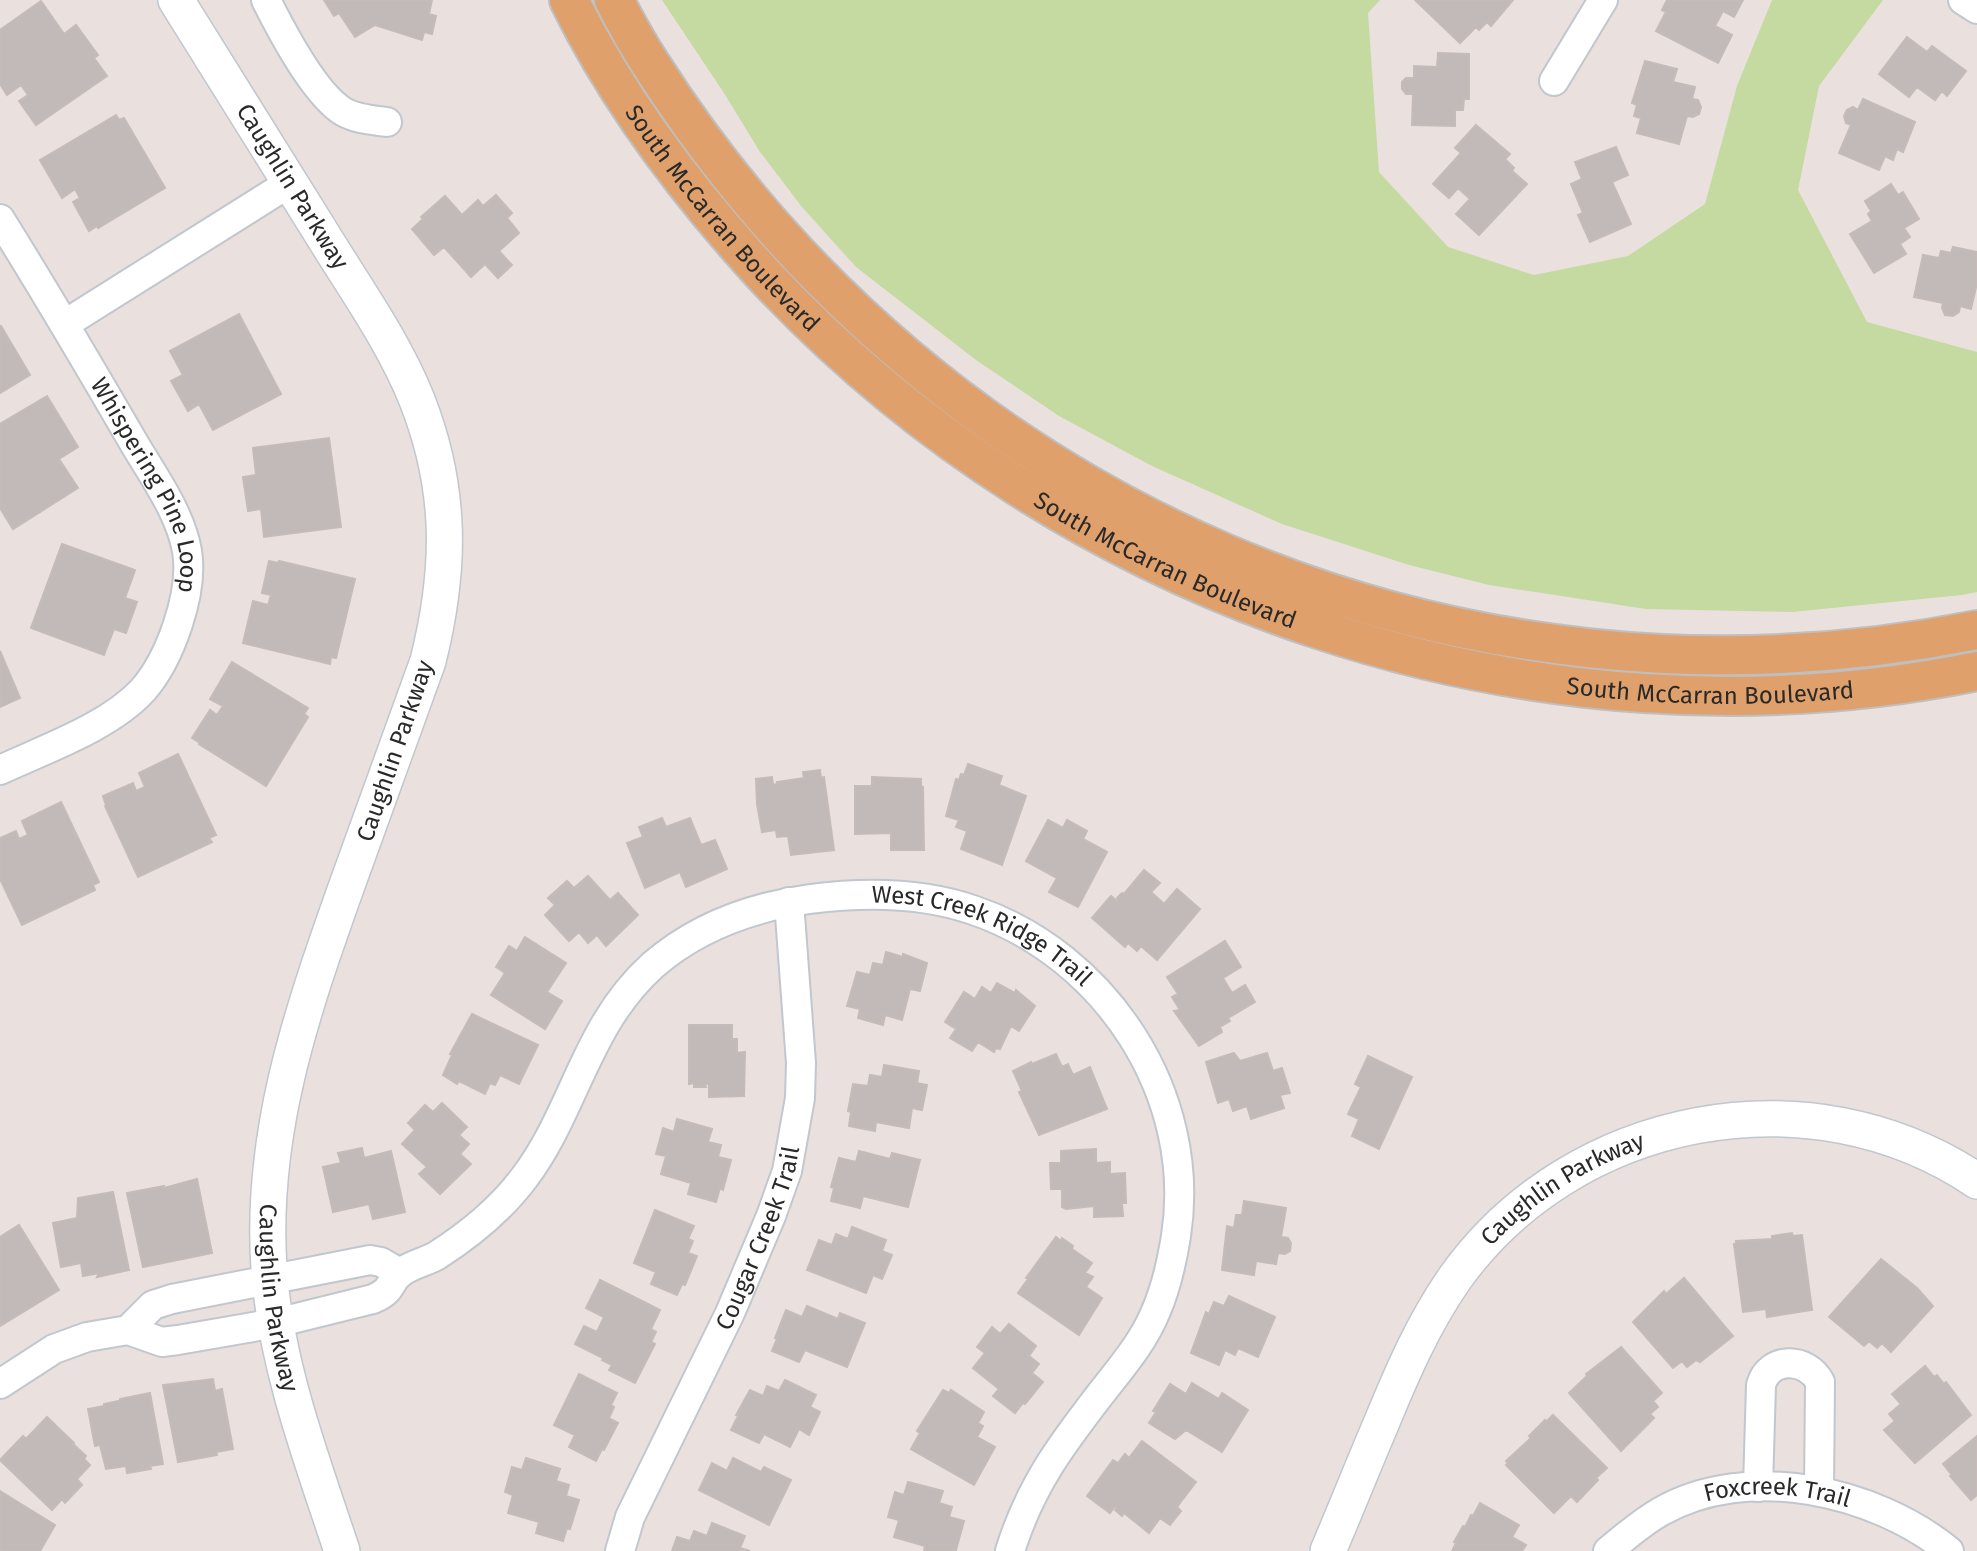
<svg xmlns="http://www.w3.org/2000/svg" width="1977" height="1551" font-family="'Fira Sans',sans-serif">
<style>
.green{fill:#c5daa0}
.building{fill:#c2bab9;stroke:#c5bbb7;stroke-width:2}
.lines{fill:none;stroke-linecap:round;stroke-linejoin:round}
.minor-casing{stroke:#c1c7ce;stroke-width:32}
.tertiary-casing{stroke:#c1c7ce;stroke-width:38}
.primary-casing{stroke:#bfbfbf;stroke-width:42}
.minor{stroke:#fff;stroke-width:28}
.tertiary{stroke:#fff;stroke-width:35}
.primary{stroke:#dfa06c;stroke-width:38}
.labels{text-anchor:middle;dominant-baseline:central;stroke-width:5;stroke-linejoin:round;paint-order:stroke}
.street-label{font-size:24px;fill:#292929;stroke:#fff}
</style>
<rect width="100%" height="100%" fill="#eae0dd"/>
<path class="green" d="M662,0H1380L1368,13L1379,172L1448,247L1534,275L1628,256L1705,204L1737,86L1772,0H1883L1819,86L1798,190L1867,322L1977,352V592L1962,595L1792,612L1646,609L1489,585L1409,565L1282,524L1152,466L1059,416L976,360L856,267L802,207L760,152L724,93Z"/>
<path class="building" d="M324,0H432L429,14L436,16L432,34L424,32L422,40L375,25L355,37L339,13L334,16Z
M1415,0H1513L1491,26L1487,22L1479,30L1476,27L1460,43Z
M1667,0H1743L1734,17L1723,11L1715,26L1732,35L1718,63L1656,31L1666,12L1662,10Z
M41,1L64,34L76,25L98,55L94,58L107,76L36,125L19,101L28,95L21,85L7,95L0,84V30Z
M1907,37L1927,52L1932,46L1966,71L1947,96L1942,91L1935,100L1917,87L1909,97L1879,74Z
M1438,53L1469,54V99H1464L1463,110H1455V126L1412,125L1413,94H1406L1402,89V82L1406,78H1414V66L1437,67Z
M1645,61L1677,69L1673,82L1695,87L1692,99L1698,100L1701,107L1699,114L1693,117L1687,116L1679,144L1637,133L1641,118L1634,116L1637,105L1632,103Z
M1863,99L1915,122L1903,152L1897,149L1893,160L1885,156L1879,170L1839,153L1851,125L1846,123L1844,116L1847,110L1853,107L1858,110Z
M116,115L119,120L124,118L165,188L98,228L97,226L89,231L73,202L80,198L75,189L62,198L40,160Z
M1476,125L1510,154L1505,159L1514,168L1512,171L1527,184L1479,235L1456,214L1470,199L1458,188L1449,198L1433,184L1461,153L1455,148Z
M1616,147L1628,175L1612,182L1631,224L1590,242L1578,215L1583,213L1571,184L1582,179L1575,162Z
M1891,184L1898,195L1903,192L1919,219L1904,228L1910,237L1900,244L1906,254L1874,273L1850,234L1872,221L1868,214L1871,211L1865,201Z
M496,195L512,213L507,218L519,233L499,251L512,265L498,278L485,264L471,277L444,247L434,255L412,229L423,219L421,217L445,196L462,215L478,200L483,206Z
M1953,247L1977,252V283L1971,309L1960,306L1959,312L1953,316L1945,315L1942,308L1943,303L1914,297L1923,255L1939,258L1941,251L1951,253Z
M239,314L281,394L213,430L199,404L188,411L171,381L183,375L170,351Z
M1,326L30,375L0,393V327Z
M47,396L78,447L59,459L78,488L13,529L0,508V424Z
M329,438L341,527L264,537L261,509L248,511L243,477L256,475L253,448Z
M62,544L135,570L125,598L137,602L126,633L114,629L104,655L31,628Z
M269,561L278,563L279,561L355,579L336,658L331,657L330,664L243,643L253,601L268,605L271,595L262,593Z
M0,651L20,698L0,707Z
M232,662L308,708L304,714L308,717L266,786L199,744L200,743L192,738L210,710L217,715L223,706L210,699Z
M178,754L216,835L209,838L212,842L138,877L105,806L106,805L103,796L133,783L136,791L145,787L139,773Z
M968,764L1002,776L999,785L1026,796L1002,865L961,849L967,831L956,827L959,820L946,816L956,779L959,780L961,774L964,775Z
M820,770L821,778L824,777L834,850L791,855L788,836L777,837L776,830L762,832L757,804L756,779L772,777L773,785L777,784V782L804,778L803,772Z
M872,777L921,779V786L923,787L924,850H891V833L855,834V786H872Z
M61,802L99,882L93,885L95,890L22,925L0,879V838L16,831L19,839L28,835L22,821Z
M662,818L666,827L690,818L701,845L715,840L727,869L686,887L680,872L645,888L627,843L643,837L639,827Z
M1048,820L1063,828L1067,820L1087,831L1083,839L1107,852L1078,907L1049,892L1057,878L1026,861Z
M1144,870L1160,883L1151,892L1164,904L1177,889L1200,909L1157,960L1141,946L1137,951L1128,943L1125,947L1092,918L1111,896L1117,901V898L1122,893L1124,894Z
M588,876L610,900L618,893L638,915L606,946L597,935L588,943L579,932L569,941L545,915L555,905L548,898L567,881L574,888Z
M525,937L566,963L547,992L562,1001L545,1029L491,995L505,973L496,967L509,946L517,951Z
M1225,941L1241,967L1223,978L1232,993L1245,985L1255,1002L1228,1018L1230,1021L1220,1027L1222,1032L1199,1046L1174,1011L1180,1010L1172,997L1178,994L1167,977Z
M886,952L903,957V954L927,963L920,991L910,989L902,1020L885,1015L883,1025L858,1018L860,1009L847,1006L857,972L870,975L873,963L883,965Z
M997,983L1015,993L1016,990L1035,1006L1019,1031L1011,1026L1000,1049L996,1048L994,1052L978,1042L972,1051L950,1038L956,1029L945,1022L964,992L975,999L982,987L991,993Z
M472,1014L538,1045L519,1084L500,1075L495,1085L490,1083L485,1094L459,1081L457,1084L443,1075L452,1055L450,1054Z
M689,1025H732V1039H737V1053L745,1052L744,1096L709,1097V1084H705L706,1087H694V1083L689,1084Z
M1234,1053L1240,1061L1267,1053L1273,1071L1282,1068L1290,1093L1280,1095L1284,1108L1251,1119L1247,1106L1233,1111L1229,1099L1218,1103L1206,1062Z
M1056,1054L1062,1067L1068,1064L1073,1075L1090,1067L1107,1109L1039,1135L1019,1092L1022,1091L1013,1071L1031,1062L1032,1064Z
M1368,1056L1412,1077L1379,1149L1352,1136L1359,1119L1348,1114L1361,1087L1355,1084Z
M884,1065L919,1071L917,1083L927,1085L922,1110L912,1108L909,1128L876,1122L875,1131L849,1126L851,1112L848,1111L853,1084L868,1086L870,1075L882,1077Z
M442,1103L467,1127L459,1135L469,1144L460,1154L471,1164L440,1194L419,1174L427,1167L402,1144L415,1130L408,1123L425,1105L433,1112Z
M677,1119L712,1129L708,1142L721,1145L718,1157L731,1160L723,1190L720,1188L716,1202L688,1194L691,1183L661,1174L666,1156L656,1154L663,1128L674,1132Z
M362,1148L364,1158L391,1151L405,1212L373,1219L369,1204L333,1212L323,1167L341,1163L338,1153Z
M1096,1149V1163L1110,1162V1174L1125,1173L1126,1203H1122L1123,1216L1094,1217V1206L1066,1209L1062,1207V1189H1051L1050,1163H1061V1151Z
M859,1151L890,1159L892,1153L920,1160L908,1207L863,1196L860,1208L831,1201L834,1188L831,1187L839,1158L856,1162Z
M197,1179L212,1253L143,1267L127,1193L164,1186V1188Z
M113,1192L129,1270L97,1277L99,1273L83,1276L81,1263L61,1267L53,1223L77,1218L78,1198Z
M1244,1201L1286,1208L1281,1237L1288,1238L1291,1243L1290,1251L1285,1254L1278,1253L1276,1264L1256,1261L1254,1275L1222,1270L1227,1226L1234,1228L1236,1215H1242Z
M655,1210L694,1226L688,1239L693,1241L688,1253L697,1256L685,1285L682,1284L677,1295L651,1284L656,1272L634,1263Z
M19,1225L59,1290L0,1326V1237Z
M852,1227L886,1240L882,1251L892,1255L882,1279L873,1275L866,1293L807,1270L819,1240L832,1245L836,1234L848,1239Z
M1792,1233L1793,1236L1802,1235L1812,1310L1767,1317L1766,1309L1743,1312L1734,1244H1736V1241L1772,1239V1236Z
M1056,1237L1061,1241L1062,1238L1073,1246L1072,1249L1092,1263L1085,1273L1093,1277L1086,1287L1102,1298L1079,1335L1018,1293L1028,1279L1026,1278Z
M1881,1259L1917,1288L1933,1306L1891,1352L1882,1343L1877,1348L1869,1341L1864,1346L1829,1317Z
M1684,1278L1733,1336L1700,1362L1696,1360L1687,1367L1682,1361L1673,1368L1633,1322L1664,1291L1666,1294Z
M600,1280L660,1310L651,1329L656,1332L651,1342L655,1344L635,1383L609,1370L612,1365L602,1360L603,1358L575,1344L584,1326L597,1332L604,1317L586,1308Z
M1229,1296L1275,1317L1258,1357L1238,1348L1235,1355L1225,1350L1219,1365L1191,1353L1206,1312L1209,1314L1214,1302L1224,1306Z
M807,1306L838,1319L840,1313L865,1323L847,1367L805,1350L799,1362L772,1351L777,1339L775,1338L786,1310L802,1317Z
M1009,1324L1036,1346L1029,1356L1039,1364L1032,1373L1043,1382L1025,1404L1023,1403L1015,1413L993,1396L999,1389L973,1368L985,1353L977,1347L992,1327L1000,1334Z
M1621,1347L1662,1393L1653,1401L1658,1407L1650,1414L1654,1418L1621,1451L1569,1393L1587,1376L1586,1374Z
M1925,1366L1934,1377L1937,1375L1944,1384L1946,1382L1971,1415L1915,1463L1884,1430L1895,1421L1889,1414L1901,1404L1892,1394Z
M579,1374L617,1393L611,1405L614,1407L609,1418L618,1423L604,1450L602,1449L596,1461L569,1447L575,1435L554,1425Z
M213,1379L215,1391L222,1389L233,1449L216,1452L217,1455L178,1462L163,1385Z
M785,1380L816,1395L810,1407L820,1412L809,1435L799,1429L790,1447L764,1434L759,1443L731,1430L738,1416L736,1415L750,1390L763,1396L767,1386L779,1391Z
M1192,1383L1219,1399L1222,1393L1248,1410L1222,1452L1186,1430L1175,1439L1149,1423L1156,1412L1153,1411L1170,1384L1186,1394Z
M943,1390L949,1393L951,1390L984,1412L978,1423L983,1426L977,1437L995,1447L974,1485L911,1449L920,1433L917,1431Z
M150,1393L163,1464L150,1466L151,1469L127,1473L126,1466L106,1469L100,1445L95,1446L88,1409L104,1406V1404L119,1401L120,1403V1399Z
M1553,1415L1607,1468L1596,1478L1598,1480L1577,1502L1571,1496L1554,1513L1506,1465L1508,1463L1506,1461L1531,1438L1529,1436L1545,1420L1546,1422Z
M47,1417L74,1443L73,1444L86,1456L84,1459L90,1465L77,1479L82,1485L65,1503L62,1499L52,1510L0,1460L23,1436L26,1439Z
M1977,1436V1495L1971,1500L1950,1476L1952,1475L1943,1464Z
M1142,1441L1196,1482L1177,1507L1181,1511L1170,1525L1160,1518L1149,1533L1124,1513L1122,1516L1115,1510L1117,1508L1115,1506L1110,1513L1087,1496L1113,1460L1118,1463L1125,1454L1129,1458Z
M526,1458L560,1469L556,1481L569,1485L566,1496L579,1500L570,1529L567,1528L563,1541L536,1533L539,1522L508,1513L513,1495L505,1492L512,1467L522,1470Z
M733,1458L761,1472L764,1467L791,1480L769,1525L699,1490L712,1463L727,1471Z
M908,1482L943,1491L939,1503L952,1507L949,1517L964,1521L956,1550L924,1551L925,1546L894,1537L899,1520L888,1517L895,1492L904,1495Z
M0,1491L55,1525L40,1551H0Z
M1480,1503L1519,1525L1512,1537L1526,1545L1522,1551H1452L1456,1543L1454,1542L1463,1526L1465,1527L1471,1515L1473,1516Z
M712,1523L745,1536L740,1548L750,1551H672L677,1537L690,1541L694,1531L707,1536Z"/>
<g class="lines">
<defs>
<g id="minor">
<path d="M266,0C281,30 315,95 344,112C356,119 373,120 387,122"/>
<path d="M1963,0L1977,9"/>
<path d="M1554,81L1603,0"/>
<path id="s1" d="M0,219C45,291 88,364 131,438C151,473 180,511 187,551C194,593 170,659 143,690C109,727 45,749 0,770"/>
<path d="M65,324L291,182"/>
<path d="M128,1330L153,1305L172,1299L370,1260L381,1262L400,1273"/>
<path id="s2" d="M0,1384L54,1349L87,1337L128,1330L162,1342L178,1340L276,1323L373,1299C394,1290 388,1283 400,1273C410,1265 425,1262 436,1256C469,1235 500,1210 524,1178C575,1111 585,1026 653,965C698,926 752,907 810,899C864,892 921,892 973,910C1106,955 1198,1095 1176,1236C1172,1261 1166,1288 1156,1311C1143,1343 1120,1369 1099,1396C1059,1448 1030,1487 1010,1551"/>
<path d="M1758,1487L1761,1385C1769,1356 1807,1357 1820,1382L1819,1491"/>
<path id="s3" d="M620,1551L630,1517L730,1313L771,1216L787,1171L800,1098L801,1063L789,902"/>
<path id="s4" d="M1608,1551C1625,1537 1641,1523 1660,1512C1747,1462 1874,1490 1949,1551"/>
</g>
<g id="tertiary">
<path id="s5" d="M176,0C225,78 274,156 322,234C355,288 394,342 417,400C452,489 451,569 428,661C401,735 374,810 347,885C301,1014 257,1140 270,1281C279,1374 313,1463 342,1551"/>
<path id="s6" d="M1328,1551C1346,1509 1363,1466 1381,1424C1402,1373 1423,1324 1455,1278C1572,1114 1809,1068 1977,1181"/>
</g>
<g id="primary">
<path id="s7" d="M569,0C618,100 687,191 762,273C1067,602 1536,761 1977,671"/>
<path d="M614,0C625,21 637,43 650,63C935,511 1457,734 1977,630"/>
</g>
</defs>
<use href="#minor" class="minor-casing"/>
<use href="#tertiary" class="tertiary-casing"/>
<use href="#primary" class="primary-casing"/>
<use href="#minor" class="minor"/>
<use href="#tertiary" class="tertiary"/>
<use href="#primary" class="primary"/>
</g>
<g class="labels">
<g class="street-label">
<text stroke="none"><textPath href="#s5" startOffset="220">Caughlin Parkway</textPath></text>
<text stroke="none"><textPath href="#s7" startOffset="268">South McCarran Boulevard</textPath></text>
<text stroke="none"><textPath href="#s1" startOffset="306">Whispering Pine Loop</textPath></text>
<text stroke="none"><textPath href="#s7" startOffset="835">South McCarran Boulevard</textPath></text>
<text stroke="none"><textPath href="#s7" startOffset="1402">South McCarran Boulevard</textPath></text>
<text transform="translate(395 751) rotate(-71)">Caughlin Parkway</text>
<text stroke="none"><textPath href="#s2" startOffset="1194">West Creek Ridge Trail</textPath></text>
<text stroke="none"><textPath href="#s6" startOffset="444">Caughlin Parkway</textPath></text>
<text stroke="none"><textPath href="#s3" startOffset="343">Cougar Creek Trail</textPath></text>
<text stroke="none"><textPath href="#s5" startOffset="1396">Caughlin Parkway</textPath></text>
<text stroke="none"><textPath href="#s4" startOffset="187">Foxcreek Trail</textPath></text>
</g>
</g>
</svg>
